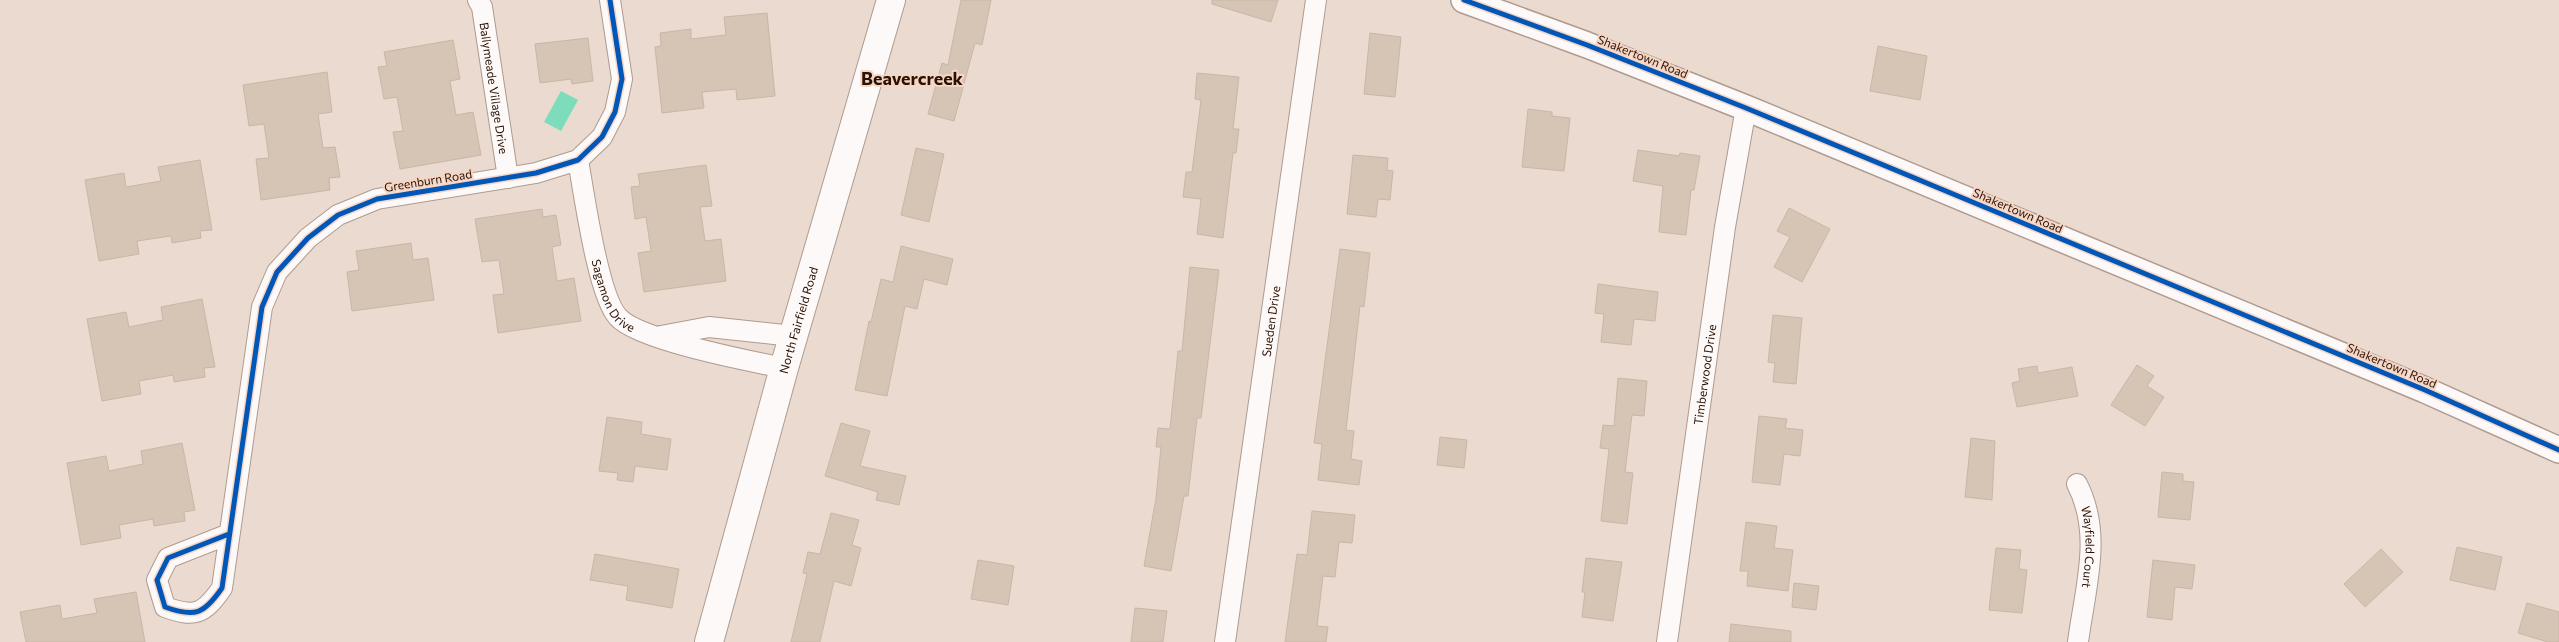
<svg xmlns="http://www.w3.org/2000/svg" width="2559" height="642" font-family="Commissioner,sans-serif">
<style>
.water{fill:#7ddcbc}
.building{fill:#d6c5b4;stroke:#c8b7a7}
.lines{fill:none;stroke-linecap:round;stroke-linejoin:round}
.minor-casing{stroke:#af9b8f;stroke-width:22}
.tertiary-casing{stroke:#af9b8f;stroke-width:28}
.secondary-casing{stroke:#af9b8f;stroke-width:30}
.minor{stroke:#fcf9f8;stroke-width:20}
.tertiary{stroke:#fcf9f8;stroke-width:25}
.secondary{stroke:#fcf9f8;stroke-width:28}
.cycleway-casing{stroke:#f5d6c6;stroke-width:8}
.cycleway{stroke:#0057b8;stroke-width:5}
.labels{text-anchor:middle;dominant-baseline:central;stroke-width:4;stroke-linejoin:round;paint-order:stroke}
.street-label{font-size:12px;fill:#2b1102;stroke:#f5d6c6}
.district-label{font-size:18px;font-weight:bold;fill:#2b1102;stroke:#f5d6c6}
</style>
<rect width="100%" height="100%" fill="#eadad0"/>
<path class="water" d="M561,91L578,100L561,131L544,122Z"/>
<path class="building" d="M961,0H991L982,45L975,43L954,121L928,114L942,63L948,65Z
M1212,0H1278L1271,22L1212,4Z
M767,13L775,96L737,100L736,89L702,92L704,108L662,113L655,47L661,46L660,33L691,29V39L726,35L724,17Z
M1370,33L1401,37L1395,97L1364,94Z
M588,38L593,81L572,84L571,79L540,83L535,44Z
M453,40L460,79L450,81L456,115L473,112L481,155L400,169L393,132L403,131L397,97L384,99L378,67L387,66L384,52Z
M1878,46L1927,56L1920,100L1870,91Z
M327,72L332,112L318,114L323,148L335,147L340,177L329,178L330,190L261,200L256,159L269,158L264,124L249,126L243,85Z
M1197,73L1239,77L1233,129H1239L1236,153H1233L1223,238L1197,234L1201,199L1183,197L1186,172H1192L1201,100L1195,99Z
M1528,109L1552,112V116L1570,118L1564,171L1522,167Z
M916,148L944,154L929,222L901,215Z
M1638,150L1679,156L1680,153L1700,156L1694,190H1691L1686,235L1659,232L1663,186L1633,181Z
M1353,155L1388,158L1387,170L1393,171L1390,200L1378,199L1376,217L1347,214Z
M200,160L212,230L200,231L201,238L172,243L171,236L137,241L139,254L99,261L85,180L124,173L126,187L161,181L158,167Z
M706,165L712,206L700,207L705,241L721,239L726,281L644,292L638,253L651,251L646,217L635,219L631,187L640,186L638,174Z
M1789,208L1830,229L1802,282L1774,267L1790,237L1777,231Z
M542,209L543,217L556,215L561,245L552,247L557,281L574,278L581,321L498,333L493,295L504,294L499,260L482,262L475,219Z
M411,243L413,260L428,258L434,300L352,311L347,272L359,270L356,251Z
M901,246L953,259L947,285L924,279L917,309L905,306L887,396L855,390L869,321L871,322L881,279L893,282Z
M1340,249L1370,253L1364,307L1360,306L1346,430L1354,431L1351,459L1362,461L1359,485L1318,480L1322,444L1314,443Z
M1190,267L1219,270L1201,418H1197L1188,496H1184L1171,571L1144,566L1156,498L1161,447H1156L1158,428L1170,429L1178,351H1182Z
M1598,284L1658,292L1655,321L1634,319L1631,345L1601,342L1604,314L1595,313Z
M202,299L215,367L204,368L205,377L174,382L173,375L139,381L141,394L102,401L87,319L126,312L129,327L163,320L161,307Z
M1773,315L1802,318L1796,384L1773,382L1775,363L1768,362Z
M2137,365L2154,376L2147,386L2164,397L2145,426L2111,405Z
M2037,366L2038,373L2072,367L2078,396L2017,407L2012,383L2020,381L2018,369Z
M1618,378L1647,381L1644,416L1632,415L1625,472L1633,473L1627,524L1601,521L1609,449L1600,448L1603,425L1614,426Z
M1759,416L1787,419L1785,428L1803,430L1800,456L1784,454L1780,485L1752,482Z
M607,417L642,422L641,434L671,439L667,470L635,466L633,482L617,480L618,473L599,471Z
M841,423L870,431L860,466L906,476L899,505L876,500L878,492L825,476Z
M1440,437L1467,440L1464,468L1437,465Z
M1971,438L1995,441L1992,500L1965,497Z
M182,443L195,510L184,512L185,521L154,526L153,519L119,525L121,538L81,545L67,463L106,456L109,471L143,464L141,451Z
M2162,472L2183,474V481L2194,482L2190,520L2158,517Z
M1312,511L1355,515L1352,543L1339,542L1335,577L1323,576L1317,626L1328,627L1326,642H1285L1297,554L1307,555Z
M831,513L859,520L852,545L861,548L851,586L834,581L820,642H791L807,574L803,573L808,552L820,554Z
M1746,522L1777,526L1774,548L1793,550L1788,591L1747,586L1748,571H1740Z
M2457,547L2502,557L2495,590L2450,580Z
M1996,548L2021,550L2019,569L2027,570L2022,613L1989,610Z
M2381,549L2403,572L2365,607L2344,584Z
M595,554L679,569L672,608L626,600L628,586L590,580Z
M1586,558L1622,562L1613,621L1582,617L1585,592H1582Z
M978,560L1014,566L1008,605L971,599Z
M2153,560L2195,565L2192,589L2175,587L2172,620L2147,617Z
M1794,583L1819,586L1816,610L1792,607Z
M136,592L145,642H26L20,612L60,605L62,619L97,613L94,599Z
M2527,603L2559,612V642H2548L2518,633Z
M1135,608L1167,611L1163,642H1131Z
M1731,624L1791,631V642H1729Z"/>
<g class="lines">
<defs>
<g id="minor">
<path id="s1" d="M478,0L482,7L508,178"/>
<path id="s2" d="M578,160C584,193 598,296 618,317C638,340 750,361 784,368"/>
<path d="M661,336L709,327L793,336"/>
<path id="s3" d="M2077,484C2103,534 2085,588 2078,642"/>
<path d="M229,534L168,558L157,580L165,607C195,618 204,614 222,588L262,307L277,272L308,238L338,215L377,199L536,173L578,160L602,137L615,112L622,79L610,0"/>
<path id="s4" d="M1225,642L1316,0"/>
<path id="s5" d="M1667,642L1725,227L1746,108"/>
</g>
<path id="tertiary" d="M1464,0L1587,45L1746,108L2425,390L2559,450"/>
<g id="secondary">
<path id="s6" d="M709,642L784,368L891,0"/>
</g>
</defs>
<use href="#minor" class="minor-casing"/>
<use href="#tertiary" class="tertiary-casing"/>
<use href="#secondary" class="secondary-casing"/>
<use href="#minor" class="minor"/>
<use href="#tertiary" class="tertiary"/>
<use href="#secondary" class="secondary"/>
<defs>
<path id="cycleway" d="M1464,0L1587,45L1746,108L2425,390L2559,450
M229,534L168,558L157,580L165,607C195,618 204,614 222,588L262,307L277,272L308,238L338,215L377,199L536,173L578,160L602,137L615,112L622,79L610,0"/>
</defs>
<use href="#cycleway" class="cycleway-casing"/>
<use href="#cycleway" class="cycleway"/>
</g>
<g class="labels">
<g class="street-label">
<text transform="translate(1643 56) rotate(22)">Shakertown Road</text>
<text stroke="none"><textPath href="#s1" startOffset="90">Ballymeade Village Drive</textPath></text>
<text transform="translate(428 180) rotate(-9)">Greenburn Road</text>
<text transform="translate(2018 210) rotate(23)">Shakertown Road</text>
<text stroke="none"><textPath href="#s2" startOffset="142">Sagamon Drive</textPath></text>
<text stroke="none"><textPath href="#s6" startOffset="334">North Fairfield Road</textPath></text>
<text stroke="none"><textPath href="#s4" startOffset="324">Sueden Drive</textPath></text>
<text transform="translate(2392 365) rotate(23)">Shakertown Road</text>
<text stroke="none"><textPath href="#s5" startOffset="270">Timberwood Drive</textPath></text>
<text stroke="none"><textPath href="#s3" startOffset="65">Wayfield Court</textPath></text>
</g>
<g class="district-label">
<text x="912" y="78">Beavercreek</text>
</g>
</g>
</svg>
